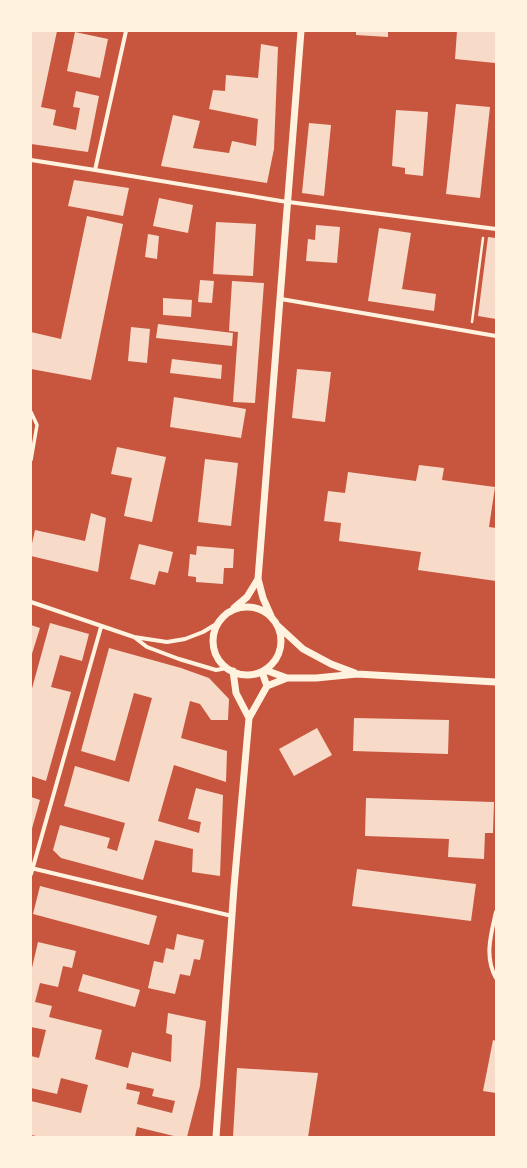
<svg xmlns="http://www.w3.org/2000/svg" width="527" height="1168" font-family="Arial,sans-serif">
<style>
.building{fill:#f7dbc8;fill-rule:evenodd}
.lines{fill:none;stroke-linecap:round;stroke-linejoin:round}
.path{stroke:#fff3e0;stroke-width:2.5}
.pedestrian{stroke:#fff3e0;stroke-width:3.5}
.minor{stroke:#fff3e0;stroke-width:4}
.tertiary{stroke:#fff3e0;stroke-width:7}
</style>
<rect width="100%" height="100%" fill="#c8553d"/>
<path class="building" d="M31,31H57L41,107L56,110L53,125L76,130L80,108L73,107L76,91L99,96L88,152L31,144Z
M356,31H388V37L356,35Z
M457,31H496L495,63L455,59Z
M75,32L108,39L100,78L67,71Z
M261,44L278,47L274,149L267,183L161,166L173,115L200,121L193,148L229,153L232,141L256,146L258,119L209,109L213,90L225,91L226,75L258,78Z
M456,104L490,107L480,198L446,194Z
M396,110L428,112L423,176L405,174V168L392,166Z
M309,123L331,125L324,196L302,193Z
M74,180L129,188L123,216L68,206Z
M159,198L193,205L188,233L153,226Z
M87,216L123,224L91,380L31,369V332L61,339Z
M216,222L256,224L253,276L213,274Z
M316,225L340,227L337,263L306,261L308,239L315,240Z
M379,228L411,233L402,289L436,294L434,311L368,301Z
M148,234L159,236L157,259L145,257Z
M488,237L496,238V319L478,316Z
M200,280L214,281L212,303L198,302Z
M232,281L264,283L255,403L233,402L238,332L229,331Z
M163,298L192,300L191,317L163,315Z
M158,324L233,333L232,346L156,338Z
M131,327L150,329L147,363L128,361Z
M172,359L222,365L221,379L170,373Z
M297,369L331,372L325,422L292,418Z
M174,397L246,409L241,438L170,427Z
M117,447L166,457L152,522L124,516L132,478L111,474Z
M205,459L238,463L231,526L198,522Z
M419,465L444,468L442,480L495,487L489,527L496,528V581L418,570L421,552L339,541L341,523L324,521L328,491L345,493L348,472L416,481Z
M91,513L106,518L98,572L31,556V548L35,530L85,541Z
M139,544L173,552L168,573L159,571L155,585L130,579Z
M197,546L234,549L233,568H224L223,584L196,582V577L188,576L190,554L196,555Z
M50,623L89,634L82,661L60,655L51,687L71,692L46,781L31,776V692Z
M31,625L40,628L31,657Z
M109,648L181,668L209,678L229,699L228,720H211L200,704L190,701L181,738L227,751L226,782L174,765L158,821L199,833L201,822L188,819L196,788L223,795L220,876L192,872L193,849L155,840L143,880L61,858L53,850L60,825L110,838L107,848L117,851L125,823L64,806L75,766L129,782L152,698L134,693L115,761L81,751Z
M354,718L449,720L448,754L353,751Z
M317,728L332,755L294,776L279,749Z
M31,797L40,800L31,832Z
M366,798L494,802L493,833H485L484,859L448,857L449,839L365,836Z
M357,869L476,884L471,921L352,906Z
M40,886L157,916L149,945L33,914Z
M177,934L204,940L200,960L194,959L190,976L180,974L175,994L148,988L154,961L163,963L166,948L174,950Z
M38,942L76,951L72,968L63,966L58,987L40,983L35,1002L52,1006L49,1017L102,1030L95,1059L128,1068L132,1052L171,1062L172,1035L166,1033L168,1013L206,1021L200,1086L187,1137H178L137,1127L135,1137H41L31,1135V1101L81,1113L88,1085L61,1078L57,1094L31,1088V1056L39,1058L46,1030L31,1027V972ZM127,1083L154,1089L152,1096L175,1101L172,1113L137,1104L140,1092L126,1089Z
M83,974L140,990L135,1007L78,991Z
M493,1040L496,1041V1093L483,1091Z
M237,1068L318,1073L308,1137H233Z"/>
<g class="lines">
<path class="path" d="M472,322L483,238"/>
<path class="pedestrian" d="M31,412L37,425L31,460"/>
<path class="minor" d="M31,160L95,170L281,201L496,229
M95,170L126,31
M281,299L496,336
M31,602L134,637L167,642L185,639L203,632L218,623
M134,637L147,647L179,659L216,670L227,668
M31,868L232,916
M31,874L101,627
M496,912C491,934 484,957 496,978"/>
<path class="tertiary" d="M213 641a34 34 0 1 1 68 0a34 34 0 1 1-68 0Z
M234,608L247,597L258,579
M271,616L263,598L258,579L301,31
M278,626L303,649L331,664L355,673
M265,670L287,678H316L357,674L496,682
M233,671L236,693L249,718
M267,686L287,678
M216,1137L234,887L249,718L267,686L262,672"/>
</g>
<rect width="527" height="1168" fill="none" stroke="#fff3e0" stroke-width="64"/>
</svg>
